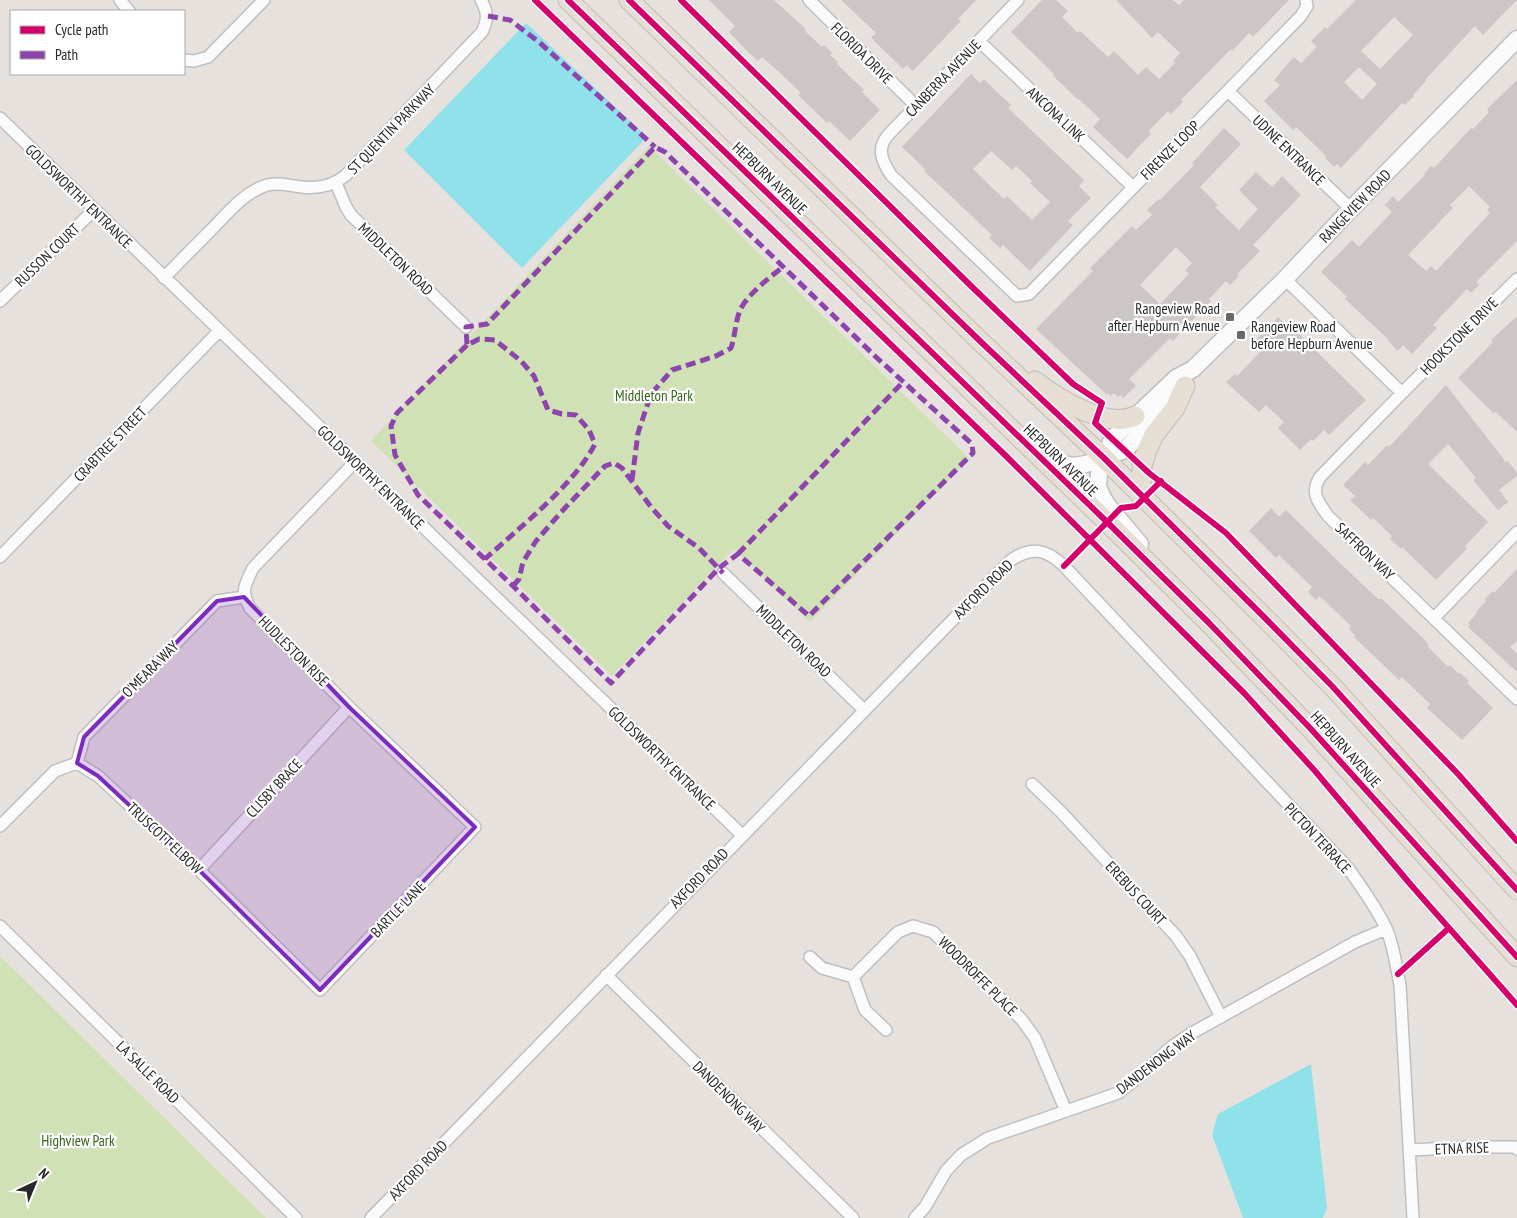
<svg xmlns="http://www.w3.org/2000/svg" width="1517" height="1218" font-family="'PT Sans Narrow',sans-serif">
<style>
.green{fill:#d0e2b5}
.water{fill:#90e2ea}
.building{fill:#ccc7c4;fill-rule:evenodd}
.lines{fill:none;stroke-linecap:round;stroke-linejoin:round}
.street-casing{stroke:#c0bfbf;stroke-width:14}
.secondary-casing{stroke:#c0bfbf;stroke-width:19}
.primary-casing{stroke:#bfbdbc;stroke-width:21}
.street{stroke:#fbfafa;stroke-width:11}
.secondary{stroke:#fbfafa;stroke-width:16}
.primary{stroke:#e6ded2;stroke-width:19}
.quiet{stroke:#8e44ad;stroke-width:5;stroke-dasharray:10 5;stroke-linecap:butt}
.cycleway-casing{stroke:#fff;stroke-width:9}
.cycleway{stroke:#d6006c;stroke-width:6}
.marked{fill:#7b2cbf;fill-opacity:0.2;stroke:#7b2cbf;stroke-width:4;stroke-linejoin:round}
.poi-dot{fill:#6b6967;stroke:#fff;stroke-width:2}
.labels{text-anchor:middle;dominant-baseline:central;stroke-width:4.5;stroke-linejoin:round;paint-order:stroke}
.street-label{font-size:15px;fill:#282828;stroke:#fff}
.poi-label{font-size:15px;fill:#282828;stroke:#fff;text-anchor:end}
.park-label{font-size:15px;fill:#366418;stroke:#fff}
</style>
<rect width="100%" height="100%" fill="#e7e1dd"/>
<path class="green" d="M649,146L970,459L810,622L734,549L612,676L371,441Z
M0,956L266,1218H0Z"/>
<path class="water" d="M526,23L647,137L522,268L404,150Z
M1311,1064L1327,1208L1323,1218H1243L1212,1135L1218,1114Z"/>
<path class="building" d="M709,0H774L806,29L804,30L822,47L824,45L832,53L830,55L838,62L837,64L864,90L862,92L880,110L850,141L829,121L827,123L798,95L801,93L780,73L762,57L758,61L745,49L729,32L735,26Z
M841,0H976L958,19L961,21L913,71L907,65L903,69L871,38L876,33Z
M1042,0H1056L1068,11L1062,17L1078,33L1080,31L1108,57L1114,51L1138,75L1146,67L1159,79L1175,63L1173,61L1180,53L1158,32L1152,38L1116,0H1173L1179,5L1184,0H1289L1253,37L1249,33L1232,51L1231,49L1181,100L1183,102L1171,114L1168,111L1149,131L1151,134L1127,159L1093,127L1100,119L1079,99L1078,100L1066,88L1053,76L1054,74L1011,32Z
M1356,0H1517L1483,35L1475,26L1425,80L1426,81L1413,95L1414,96L1405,105L1402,103L1341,168L1337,164L1334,167L1325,158L1326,156L1296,127L1293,130L1264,101L1280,85L1274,80L1284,68L1294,57L1301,63L1317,47L1311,41L1325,27L1327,29ZM1394,17L1413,35L1380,69L1361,51ZM1359,67L1377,84L1362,100L1344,82Z
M971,74L980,83L984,79L1000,95L1011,105L1008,108L1084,180L1079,186L1091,198L1068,221L1073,225L1030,271L1003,245L1000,248L989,238L992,235L924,171L925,169L902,147ZM991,151L1012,170L1016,166L1032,181L1030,183L1050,202L1032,220L1007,196L1004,199L973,169Z
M1517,80V241L1476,282L1479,285L1471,293L1467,289L1433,325L1437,328L1412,354L1403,345L1398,351L1388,341L1389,340L1345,299L1347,297L1321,272L1352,240L1359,247L1392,212L1385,205L1393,196L1398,202L1425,175L1424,174L1431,166L1434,168L1471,128L1473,129L1489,112L1487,109ZM1469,186L1490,207L1487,210L1490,213L1436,271L1431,266L1426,271L1408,255L1453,208L1450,205Z
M1224,128L1241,144L1200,187L1218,205L1215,207L1239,230L1258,209L1239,190L1256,172L1272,187L1282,176L1301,195L1253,245L1260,251L1237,274L1239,276L1230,285L1226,281L1209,299L1211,301L1173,341L1170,338L1129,379L1136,386L1123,398L1120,395L1118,397L1114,393L1111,396L1108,393L1107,395L1036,329L1093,271L1090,268L1132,226L1136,230L1152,215L1147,210L1159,199L1160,200L1194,165L1192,163ZM1176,247L1192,263L1185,270L1189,274L1160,304L1140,285Z
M1517,316V432L1496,412L1494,414L1458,378L1493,342L1491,340Z
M1278,317L1287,326L1289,324L1366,400L1329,435L1324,430L1313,441L1311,439L1300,450L1278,428L1284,422L1266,405L1259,412L1226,382L1235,374L1237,376L1264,348L1256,340Z
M1446,385L1506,462L1508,461L1517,473V476L1499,490L1508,502L1498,510L1473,480L1476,478L1448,444L1428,464L1488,522L1465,546L1467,549L1436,580L1402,547L1401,549L1390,539L1392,537L1391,535L1373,518L1371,520L1350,500L1355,496L1343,485L1365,462L1368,465L1387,445L1389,447Z
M1271,508L1279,517L1286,510L1343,566L1378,599H1382L1428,643L1427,644L1429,646L1428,647L1448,667L1450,665L1459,674L1460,673L1469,681L1467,683L1493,708L1462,740L1427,708L1430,704L1402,677L1399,680L1354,637L1355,635L1349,629L1351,626L1326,602L1319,596L1316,600L1308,592L1312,587L1279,555L1276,558L1249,531Z
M1517,569V641L1510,647L1517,654V672L1468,627L1470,625L1468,623L1477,613L1476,612L1486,601L1485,599L1493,591L1494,593Z"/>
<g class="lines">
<defs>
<path id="street" d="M120,0L129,11
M809,0L915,105
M1018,0L890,133C876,147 881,160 891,175L1017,296L1029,294L1301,16L1307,6L1306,0
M979,41L1133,187
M184,60L194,61L208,57L264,0
M1228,91L1351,209
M0,118L742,835
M336,183L346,207L351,215L466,327
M164,278C179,262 195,246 210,231C227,214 244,192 267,185C280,182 289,186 302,187C318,189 332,186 345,176L482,32C488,20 488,12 481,0
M1285,279L1402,393
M1517,279L1402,393L1320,477C1310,493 1318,502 1328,516L1517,699
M0,301L94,210
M0,557L219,331
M723,573L864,710
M1434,618L1517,532
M77,763L84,737L217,601L244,597
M1032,784L1061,812L1176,936L1190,956L1221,1017
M0,826L55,771L77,763L98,776L199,870L320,990L475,827L349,707L250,608C240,590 245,586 253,568L355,462
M199,870L349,707
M0,926L296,1218
M810,957L822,968L853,977L865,1010L886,1030
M606,975L853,1218
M853,977L898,932L913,926L933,932L1022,1020L1035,1038L1066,1111
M1409,1150L1474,1147H1515L1517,1149
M371,1218L1011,560C1032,546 1046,549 1064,566L1348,868C1362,888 1376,907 1386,928C1394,946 1396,966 1400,985L1413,1218
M915,1218L925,1207L946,1171L961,1155L988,1138L1118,1093L1141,1075L1171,1047L1192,1033L1355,942L1386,929"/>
<path id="secondary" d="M1041,458L1055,463L1074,466L1086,464L1125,450L1173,399
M1140,544L1108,506L1102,496L1098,487L1099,474L1112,439L1176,378L1193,369L1285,279L1351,209L1517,39"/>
<path id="primary" d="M568,0L1107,522L1209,623L1310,728L1517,957
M629,0L981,342L1104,458L1262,615L1332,686L1517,890
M1035,381C1057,398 1107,430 1135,416
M1141,494L1142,466L1147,450L1154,435L1175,408L1185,386"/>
</defs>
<use href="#street" class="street-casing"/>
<use href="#secondary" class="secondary-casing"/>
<use href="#primary" class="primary-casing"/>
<use href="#street" class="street"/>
<use href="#secondary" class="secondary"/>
<use href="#primary" class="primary"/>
<path class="quiet" d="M488,16L510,20L539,42L655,147
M467,345L397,413L391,426L395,455L418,495L513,586L611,683L719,568L738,554L809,616L973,453L972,444L876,357L665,152L655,147L487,324L466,327L467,345L479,339L495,340L521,361L534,376L548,410L562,414L576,415L589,430L595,444C574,485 520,527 485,559
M632,480L638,433L651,394L672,370L716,356L731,348C735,336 735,325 739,313C744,297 770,277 783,267
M738,554L903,382
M513,586L519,579L523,562L536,541L564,509L605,466L614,463L622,468L651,507L668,526L699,548L723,573"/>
<defs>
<path id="cycleway" d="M535,0L1007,457L1245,694L1315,771L1411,885L1517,1005
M568,0L1107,522L1209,623L1310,728L1517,957
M629,0L981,342L1104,458L1262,615L1332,686L1517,890
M681,0L969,284L1073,384L1102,403L1095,423L1149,473L1226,533L1459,775L1517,841
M1064,566L1121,508L1136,506L1161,481
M1398,974L1449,928"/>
</defs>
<use href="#cycleway" class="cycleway-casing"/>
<use href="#cycleway" class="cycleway"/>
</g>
<path class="marked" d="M244,597L349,707L475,827L320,990L199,870L98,776L77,763L84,737L217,601Z"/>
<g class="poi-dot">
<rect x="1225" y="312" width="10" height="10" rx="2.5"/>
<rect x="1236" y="330" width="10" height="10" rx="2.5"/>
</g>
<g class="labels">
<g class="street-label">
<text transform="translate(862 53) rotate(45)">FLORIDA DRIVE</text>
<text transform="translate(943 78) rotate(-46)">CANBERRA AVENUE</text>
<text transform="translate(1056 114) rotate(43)">ANCONA LINK</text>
<text transform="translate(391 129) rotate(-46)">ST QUENTIN PARKWAY</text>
<text transform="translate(1170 150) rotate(-45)">FIRENZE LOOP</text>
<text transform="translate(1289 150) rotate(44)">UDINE ENTRANCE</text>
<text transform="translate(770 178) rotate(44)">HEPBURN AVENUE</text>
<text transform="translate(79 196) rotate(44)">GOLDSWORTHY ENTRANCE</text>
<text transform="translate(1355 206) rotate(-46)">RANGEVIEW ROAD</text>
<text transform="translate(47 255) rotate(-44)">RUSSON COURT</text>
<text transform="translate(396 259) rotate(44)">MIDDLETON ROAD</text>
<text transform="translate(1459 336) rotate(-45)">HOOKSTONE DRIVE</text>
<text transform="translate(110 444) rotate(-46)">CRABTREE STREET</text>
<text transform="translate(1061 460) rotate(44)">HEPBURN AVENUE</text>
<text transform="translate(371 477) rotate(44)">GOLDSWORTHY ENTRANCE</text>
<text transform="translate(1365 551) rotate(44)">SAFFRON WAY</text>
<text transform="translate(983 589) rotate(-45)">AXFORD ROAD</text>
<text transform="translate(794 641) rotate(44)">MIDDLETON ROAD</text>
<text transform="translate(294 651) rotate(45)">HUDLESTON RISE</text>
<text transform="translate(150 669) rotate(-45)">O'MEARA WAY</text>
<text transform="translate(1346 749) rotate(48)">HEPBURN AVENUE</text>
<text transform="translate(662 758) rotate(44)">GOLDSWORTHY ENTRANCE</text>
<text transform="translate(274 788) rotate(-47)">CLISBY BRACE</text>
<text transform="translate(165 838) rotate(43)">TRUSCOTT ELBOW</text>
<text transform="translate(1318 838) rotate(47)">PICTON TERRACE</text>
<text transform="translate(699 878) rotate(-46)">AXFORD ROAD</text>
<text transform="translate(1136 893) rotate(47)">EREBUS COURT</text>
<text transform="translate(398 909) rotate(-46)">BARTLE LANE</text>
<text transform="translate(978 976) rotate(45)">WOODROFFE PLACE</text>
<text transform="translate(1156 1062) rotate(-37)">DANDENONG WAY</text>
<text transform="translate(148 1072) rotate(45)">LA SALLE ROAD</text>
<text transform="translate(729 1097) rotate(45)">DANDENONG WAY</text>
<text transform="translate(1462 1148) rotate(-2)">ETNA RISE</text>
<text transform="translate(418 1170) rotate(-46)">AXFORD ROAD</text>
</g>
<g class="poi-label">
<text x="1220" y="308">Rangeview Road<tspan x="1220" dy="17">after Hepburn Avenue</tspan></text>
<text x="1251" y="326" text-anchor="start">Rangeview Road<tspan x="1251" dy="17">before Hepburn Avenue</tspan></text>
</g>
<g class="park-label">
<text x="654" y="395">Middleton Park</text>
<text x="78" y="1140">Highview Park</text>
</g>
</g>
<rect x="10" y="10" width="175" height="65" fill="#ffffff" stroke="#a9a9a9"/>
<rect x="20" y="26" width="25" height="8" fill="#d6006c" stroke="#a9a9a9"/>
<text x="55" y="35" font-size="15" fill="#282828">Cycle path</text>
<rect x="20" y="51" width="25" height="8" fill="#8e44ad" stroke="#a9a9a9"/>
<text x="55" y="60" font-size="15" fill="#282828">Path</text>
<g transform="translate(35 1183) rotate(44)" stroke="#ffffff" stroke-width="4" paint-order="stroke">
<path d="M0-4L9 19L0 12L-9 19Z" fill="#282828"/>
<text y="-8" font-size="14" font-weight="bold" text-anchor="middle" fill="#282828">N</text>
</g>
</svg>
